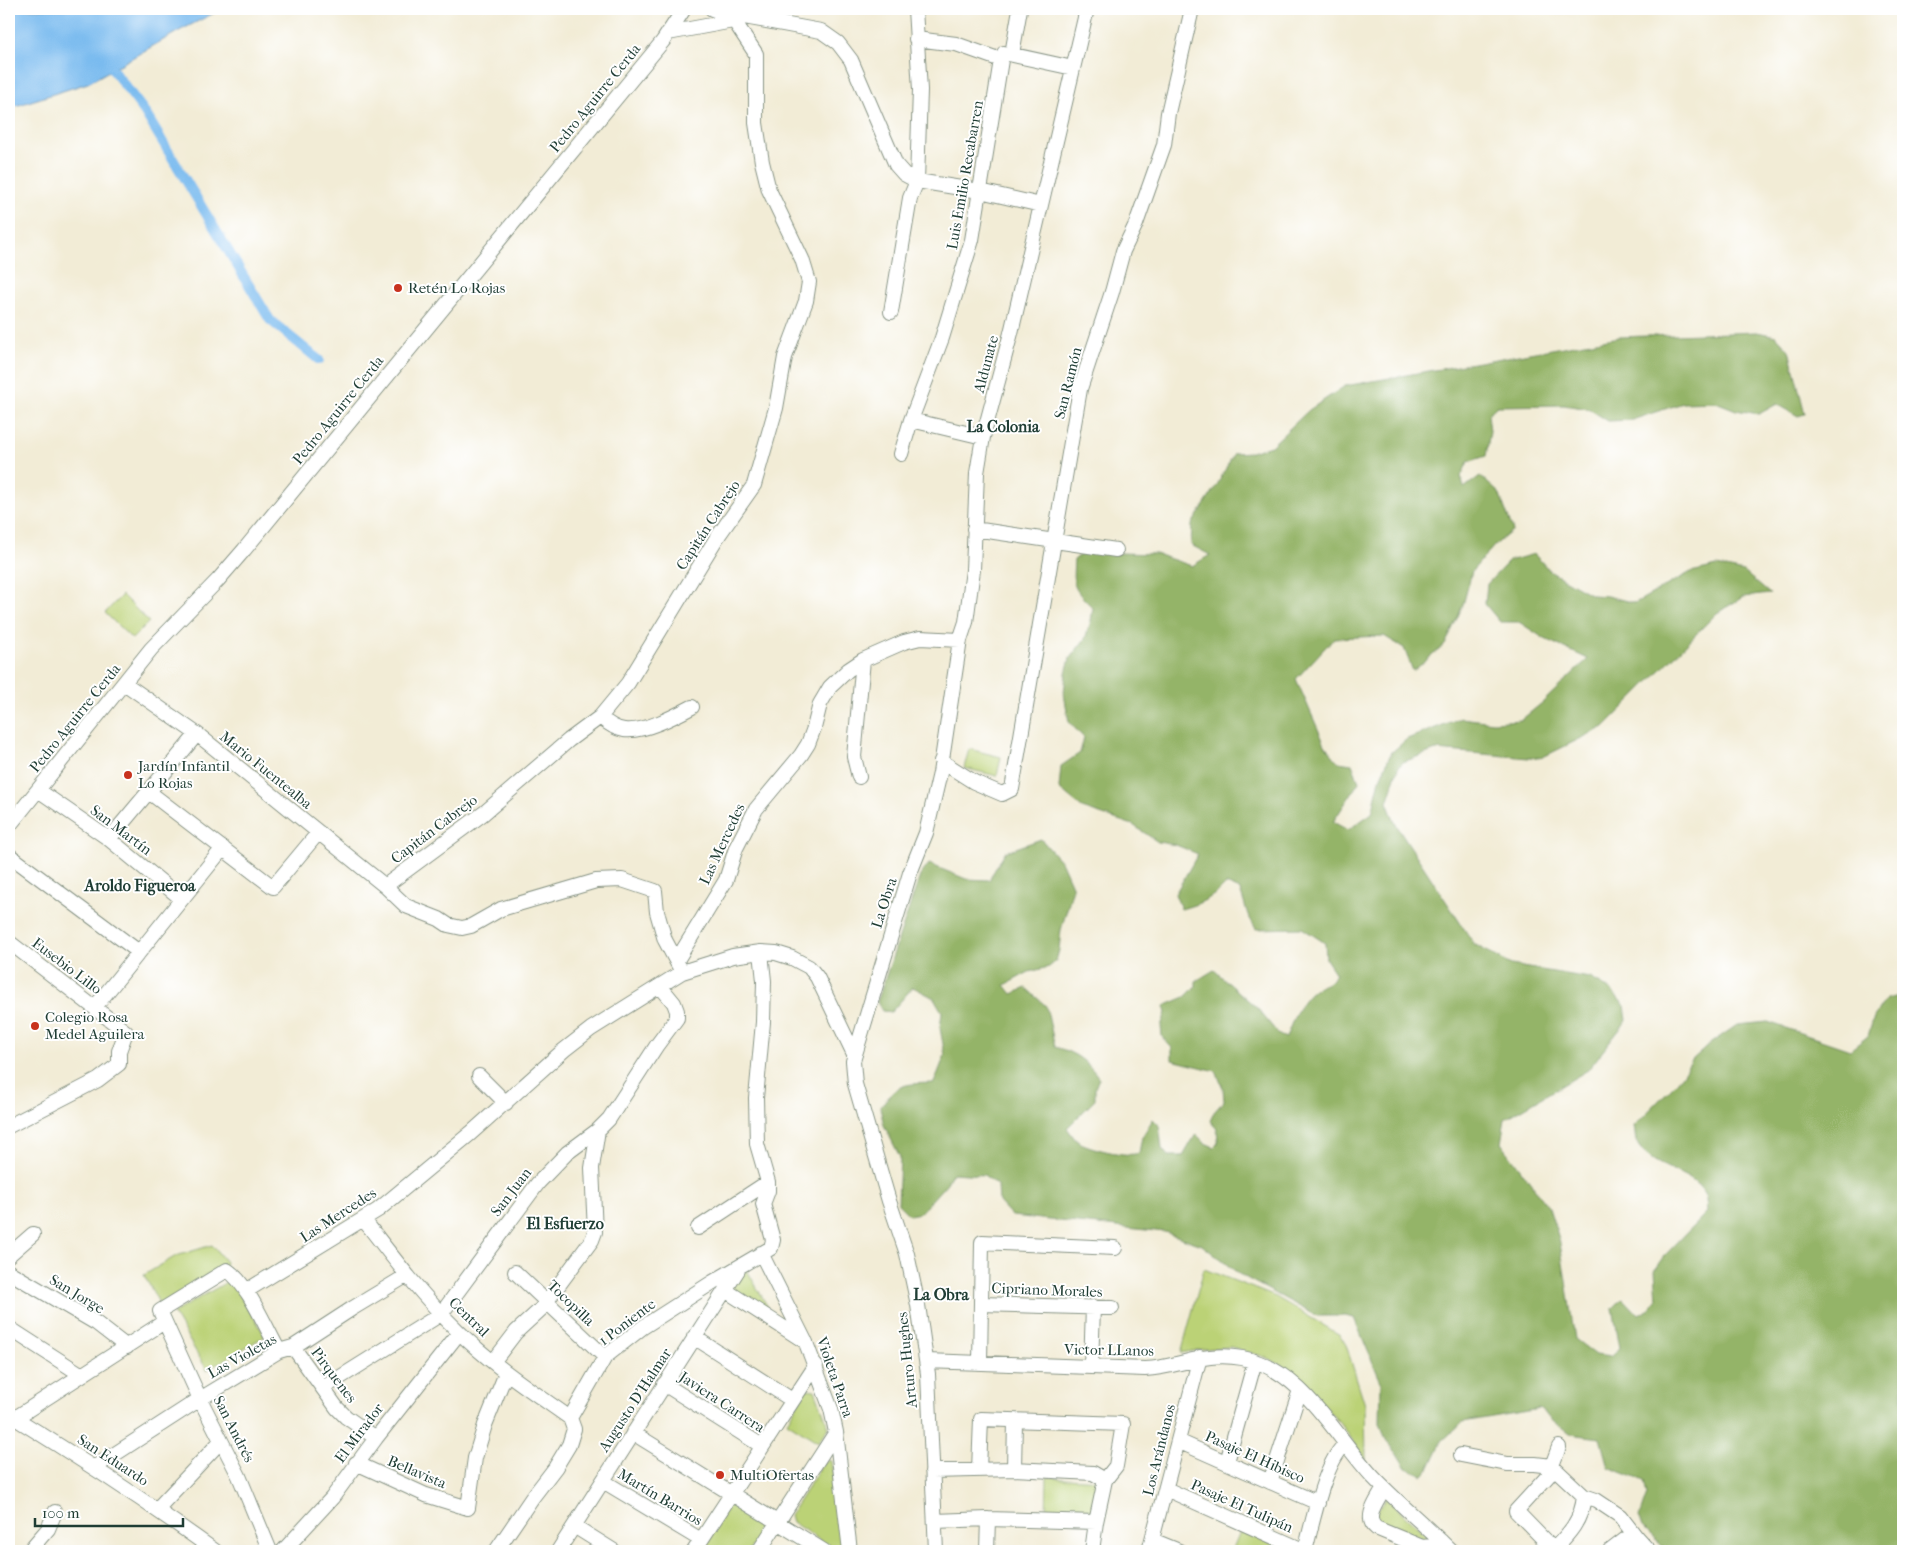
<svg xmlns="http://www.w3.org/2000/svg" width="1912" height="1560" font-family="'IM FELL French Canon',serif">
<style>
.green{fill:#bbd276;stroke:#6d8855}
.forest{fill:#94b467;stroke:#5a784e}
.water{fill:#7abbef;stroke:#4c7c92}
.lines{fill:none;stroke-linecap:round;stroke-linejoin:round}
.canal{stroke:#7abbef;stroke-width:10}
.minor-casing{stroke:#889485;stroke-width:16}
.minor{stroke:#fff;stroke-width:14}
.poi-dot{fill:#c8321e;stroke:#fff;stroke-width:2}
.labels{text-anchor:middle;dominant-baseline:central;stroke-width:4;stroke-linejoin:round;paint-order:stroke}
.street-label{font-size:15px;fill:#1f3d34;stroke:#fff}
.poi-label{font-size:15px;fill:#1f3d34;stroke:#fff;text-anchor:start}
.neighbourhood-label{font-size:16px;font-weight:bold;fill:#1f3d34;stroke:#fff}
</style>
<rect width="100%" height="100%" fill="#fff"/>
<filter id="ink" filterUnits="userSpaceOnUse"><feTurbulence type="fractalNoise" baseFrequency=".02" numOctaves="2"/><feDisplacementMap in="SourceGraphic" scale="10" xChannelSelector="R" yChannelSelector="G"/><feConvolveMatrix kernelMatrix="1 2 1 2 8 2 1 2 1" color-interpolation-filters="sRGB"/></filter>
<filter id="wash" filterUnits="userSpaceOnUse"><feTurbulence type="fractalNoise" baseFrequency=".0096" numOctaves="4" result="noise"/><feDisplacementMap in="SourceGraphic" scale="20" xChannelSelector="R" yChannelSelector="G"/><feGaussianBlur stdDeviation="1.12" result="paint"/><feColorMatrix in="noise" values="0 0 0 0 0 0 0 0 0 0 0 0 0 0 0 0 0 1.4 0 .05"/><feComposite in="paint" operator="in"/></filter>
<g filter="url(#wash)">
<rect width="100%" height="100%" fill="#f2ecd6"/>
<path class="green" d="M122,595L149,622L132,639L105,613Z
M969,749L1001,757L997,776L964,768Z
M212,1245L226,1262L224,1268L160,1305L144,1275L176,1256Z
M1204,1269L1276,1297L1340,1335L1346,1345L1365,1405L1366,1460L1341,1424L1285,1367L1265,1357L1231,1347L1204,1349L1181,1353Z
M747,1270L775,1320L729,1288L742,1272Z
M232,1279L265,1336L207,1370L173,1313Z
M806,1389L815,1390L829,1428L818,1442L787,1422Z
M828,1460L831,1461L843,1544L839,1551L835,1550L792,1522L790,1515L824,1462Z
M1047,1477L1101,1480L1095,1516H1046Z
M1386,1498L1433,1541L1430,1543L1378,1524L1376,1512Z
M733,1504L762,1523L764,1529L749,1551H702L704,1548L702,1545L726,1505Z
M1241,1529L1292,1551H1232Z"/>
<path class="forest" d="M1757,332L1776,336L1789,350L1805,414L1798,416L1777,404L1759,414L1736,410L1716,402L1683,403L1632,420L1608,421L1589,409L1564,405L1497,406L1488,414L1490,431L1486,456L1468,462L1461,476L1464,488L1480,476L1499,493L1513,530L1494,546L1472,571L1463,605L1445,645L1413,671L1404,648L1384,636L1334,638L1296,679L1325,745L1338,762L1352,764L1359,782L1333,822L1348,830L1372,813L1380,779L1391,753L1407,739L1461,718L1493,722L1521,720L1542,703L1588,659L1545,639L1519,622H1500L1485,604L1487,584L1509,561L1534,554L1551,572L1592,595L1607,596L1635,603L1691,572L1717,566L1744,572L1770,594L1743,597L1717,613L1604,727L1545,756L1529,758L1436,750L1403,762L1398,768L1387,802L1395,823L1474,944L1511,965L1590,978L1611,990L1625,1006L1627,1020L1588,1070L1505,1119L1501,1143L1549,1208L1560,1243L1575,1339L1596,1355L1610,1357L1620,1348L1613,1308L1623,1298L1639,1315L1650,1309L1657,1300L1655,1270L1667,1253L1707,1212C1706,1206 1707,1197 1704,1193C1691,1169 1649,1170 1636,1141C1635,1137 1635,1131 1634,1126L1678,1081L1692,1060L1711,1043L1737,1025L1768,1022L1850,1050L1868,1036L1874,1017L1886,999L1903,995V1551H1667L1643,1527L1639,1517L1647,1494L1644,1481L1608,1467L1600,1438L1570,1434L1539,1409L1463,1422L1442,1441L1429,1469L1423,1475L1406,1468L1396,1452L1386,1440L1380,1422L1381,1382L1354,1318L1345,1316H1317L1239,1274L1202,1245L1165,1232L1012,1216L999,1202L998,1186L984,1175L952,1173L947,1183L920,1213L909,1215L898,1204L900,1157L884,1125L880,1108C897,1082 906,1084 934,1083L945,1055L940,1028L942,1012L934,998L913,987L891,1012L882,1011L877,1002L920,876L929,864L966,879L989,880L1005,852L1041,839L1062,863L1073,888L1061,930L1059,950L1056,961L1049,967L1029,972L1005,985L1012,994L1026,988L1046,1006L1055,1047C1076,1053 1087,1061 1099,1078L1095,1088V1100L1067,1128C1070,1132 1074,1138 1077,1141C1088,1148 1127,1158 1139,1153L1142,1137L1153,1119L1159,1125L1162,1149L1168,1156H1183L1196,1134L1205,1143L1214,1147L1218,1143L1217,1129L1210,1121L1214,1112L1224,1101L1223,1088L1216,1071L1172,1060V1048L1162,1037L1161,1026L1166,1013L1164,1006L1185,997L1196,986V981L1214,970L1257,1008L1279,1035L1286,1038C1292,1022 1299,1001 1314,990C1325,982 1326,988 1336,974L1326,959L1325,943L1302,928L1256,929L1248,915L1240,890L1226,884C1213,898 1200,904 1181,909L1175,894L1198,854L1176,845L1158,842L1133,825L1082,808L1059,789L1061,766L1080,753L1084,738L1069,722L1064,694L1066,673L1070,658L1085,639L1091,621L1093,608C1073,588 1072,587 1074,560L1084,552L1156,554L1192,566L1210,555L1191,545L1192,524L1216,487L1234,453L1251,452L1271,446L1309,410L1345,386L1619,337Z"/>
<path class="water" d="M9,9H222L179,31L88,83L9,108Z"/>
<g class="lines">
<path class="canal" d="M113,70L144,111L270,320L319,360"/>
</g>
</g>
<g filter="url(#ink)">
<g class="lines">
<defs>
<path id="minor" d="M712,9L731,16L744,17L821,31L838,43L851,60L896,165L904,174L917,181L980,191L1041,205
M668,33L733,21
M916,39L956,44L1001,60
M1012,54L1020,9
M891,312L910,198L917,181L920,90L915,9
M911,420L983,437
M901,454L911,420L942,338L972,240L1001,60L1004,53L1073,68
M974,529L1116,550
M124,683L197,734L385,886L406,906L439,919L448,925L462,928L471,926L501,909L596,881L622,880L655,891L657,912L665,940L682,972
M600,717C607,723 615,729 624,730C643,733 675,716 692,707
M941,761L974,782L1002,794L1012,789L1080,389L1112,292L1123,251L1136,224L1164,145L1168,113L1192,9
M859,777L854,757L863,660
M38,790L109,839L182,899
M149,792L273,887L318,833
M9,826L151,649L218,580L244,550L663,41L684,9
M109,839L197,734
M9,855L139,952
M385,886L484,813L569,740L600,717L628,683L716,539L754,485L776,408L785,357L806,301L809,282L802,259L769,190L762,162L756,123V54L731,16
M9,942L126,1032L119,1051V1064L98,1080L9,1126
M677,960L726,880L736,848L756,809L801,755L808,744L814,728L820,704L830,687L848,670L863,660L904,642L920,638L960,640
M95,1007L223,848
M479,1076L506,1103
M364,1220C394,1259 423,1297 458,1331C492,1365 532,1391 570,1418L574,1429L569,1445L555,1468L532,1498L496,1551
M698,1228L768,1182
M761,1253L806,1343L831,1409L836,1432L850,1551
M9,1255L33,1234
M9,1272L96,1323L127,1347
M515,1272L605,1357
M725,1290L806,1342
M246,1291L378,1210L471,1133L564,1050L591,1029L682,972L733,956L761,952L776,953L792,958L809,967L817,977L854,1054
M981,1304L1112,1308
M9,1328L82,1375
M694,1337L792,1400
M293,1347L337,1408L346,1417L376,1438
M926,1361L1145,1369C1181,1367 1203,1351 1242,1358C1303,1369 1335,1437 1374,1478C1398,1503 1426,1526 1451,1551
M493,1362L516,1332L541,1309L592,1240L595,1232L592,1168L598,1130
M980,1363L982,1242L1115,1248
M1091,1367L1093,1307
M664,1384L762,1446
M323,1388L441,1314L538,1183L567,1153L598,1130L609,1119L657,1045L677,1018V1011L674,1003L660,986
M15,1418C83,1460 150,1504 215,1551
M570,1418L605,1357L643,1327L713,1282L771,1248L773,1240L763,1204L768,1191V1182L757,1144L756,1098L763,1022L764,981L761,952
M9,1422L164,1322
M633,1433L824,1551
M1178,1441L1318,1503
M1461,1455L1507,1464H1535L1552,1466L1584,1496L1596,1500L1620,1516L1637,1538L1649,1551
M1227,1462L1255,1361
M356,1463L426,1495L468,1508L475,1458L485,1425L506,1373
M95,1467L200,1399L279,1351L293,1347L353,1308L406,1276
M1014,1469L1015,1421
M979,1470L981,1419L1123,1424L1116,1466L1105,1480
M932,1471L1014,1469L1093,1473L1105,1480L1096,1522L988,1519L935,1521
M603,1481L701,1540
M1270,1482L1300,1390
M1384,1488C1378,1500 1363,1517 1376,1528L1422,1547L1432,1546L1441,1541
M1166,1489L1305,1551
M157,1509L221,1441
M574,1526L614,1551
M1152,1540L1179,1551
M1554,1550L1516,1511L1548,1476L1559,1447
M29,1551L48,1529L55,1512
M270,1551L239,1476L200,1399L160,1311L227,1270C247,1282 267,1330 279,1351
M283,1551L332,1498L376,1438L459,1333
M558,1551L738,1270
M694,1551L816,1365
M759,1551L836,1432
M936,1551L928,1374L918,1305L907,1254L889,1201L855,1084L853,1061L910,873L926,833L940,773L960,640L966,622L973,570L977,473L983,437L1011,333L1087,9
M987,1551L988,1519
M1092,1551L1096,1522
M1149,1551L1200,1357
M1305,1551C1312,1525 1325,1459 1346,1444
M1552,1551C1569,1534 1582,1520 1584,1496
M1610,1551L1627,1538H1637"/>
</defs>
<use href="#minor" class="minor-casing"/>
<use href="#minor" class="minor"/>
</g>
</g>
<g class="poi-dot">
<circle cx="398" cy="288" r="5"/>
<circle cx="128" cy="775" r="5"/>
<circle cx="35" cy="1026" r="5"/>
<circle cx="720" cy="1475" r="5"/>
</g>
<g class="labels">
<g class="street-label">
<text transform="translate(595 98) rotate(-51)">Pedro Aguirre Cerda</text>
<text transform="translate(965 175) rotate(-80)">Luis Emilio Recabarren</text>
<text transform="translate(986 364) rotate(-75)">Aldunate</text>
<text transform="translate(1068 383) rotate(-76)">San Ramón</text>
<text transform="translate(338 410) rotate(-51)">Pedro Aguirre Cerda</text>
<text transform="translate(708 525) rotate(-57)">Capitán Cabrejo</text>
<text transform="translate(75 718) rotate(-51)">Pedro Aguirre Cerda</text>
<text transform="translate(266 770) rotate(39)">Mario Fuentealba</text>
<text transform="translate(434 829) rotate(-37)">Capitán Cabrejo</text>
<text transform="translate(121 830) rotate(37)">San Martín</text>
<text transform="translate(722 844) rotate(-65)">Las Mercedes</text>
<text transform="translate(884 903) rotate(-72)">La Obra</text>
<text transform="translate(67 966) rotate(37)">Eusebio Lillo</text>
<text transform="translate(511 1192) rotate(-53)">San Juan</text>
<text transform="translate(338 1215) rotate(-33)">Las Mercedes</text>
<text transform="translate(1047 1290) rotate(2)">Cipriano Morales</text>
<text transform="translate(77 1294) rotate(31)">San Jorge</text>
<text transform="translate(571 1303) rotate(44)">Tocopilla</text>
<text transform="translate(469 1317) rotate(44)">Central</text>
<text transform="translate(627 1322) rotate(-37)">1 Poniente</text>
<text transform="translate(1109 1350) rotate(1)">Victor LLanos</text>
<text transform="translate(242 1356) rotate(-29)">Las Violetas</text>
<text transform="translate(907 1360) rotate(-96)">Arturo Hughes</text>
<text transform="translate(334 1375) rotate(53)">Pirquenes</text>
<text transform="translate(835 1377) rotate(71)">Violeta Parra</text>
<text transform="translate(635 1400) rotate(-57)">Augusto D'Halmar</text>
<text transform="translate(722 1402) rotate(33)">Javiera Carrera</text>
<text transform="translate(234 1429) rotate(63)">San Andrés</text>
<text transform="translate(359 1433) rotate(-53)">El Mirador</text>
<text transform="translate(1159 1450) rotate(-76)">Los Arándanos</text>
<text transform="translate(1255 1457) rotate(24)">Pasaje El Hibisco</text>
<text transform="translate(113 1460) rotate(33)">San Eduardo</text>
<text transform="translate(417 1472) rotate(23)">Bellavista</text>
<text transform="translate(660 1497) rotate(31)">Martín Barrios</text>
<text transform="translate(1242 1506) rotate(24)">Pasaje El Tulipán</text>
</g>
<g class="poi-label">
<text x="408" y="288">Retén Lo Rojas</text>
<text x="138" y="766">Jardín Infantil<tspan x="138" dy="17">Lo Rojas</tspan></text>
<text x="45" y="1017">Colegio Rosa<tspan x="45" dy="17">Medel Aguilera</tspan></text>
<text x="730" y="1475">MultiOfertas</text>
</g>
<g class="neighbourhood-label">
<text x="1003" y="426">La Colonia</text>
<text x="140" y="885">Aroldo Figueroa</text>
<text x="565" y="1223">El Esfuerzo</text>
<text x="941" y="1294">La Obra</text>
</g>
</g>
<rect width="1912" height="1560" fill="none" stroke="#fff" stroke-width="30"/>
<path d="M35 1518v8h148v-8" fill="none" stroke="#1f3d34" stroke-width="2.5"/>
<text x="42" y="1518" font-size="15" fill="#1f3d34" stroke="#ffffff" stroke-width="4" paint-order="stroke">100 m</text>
</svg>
